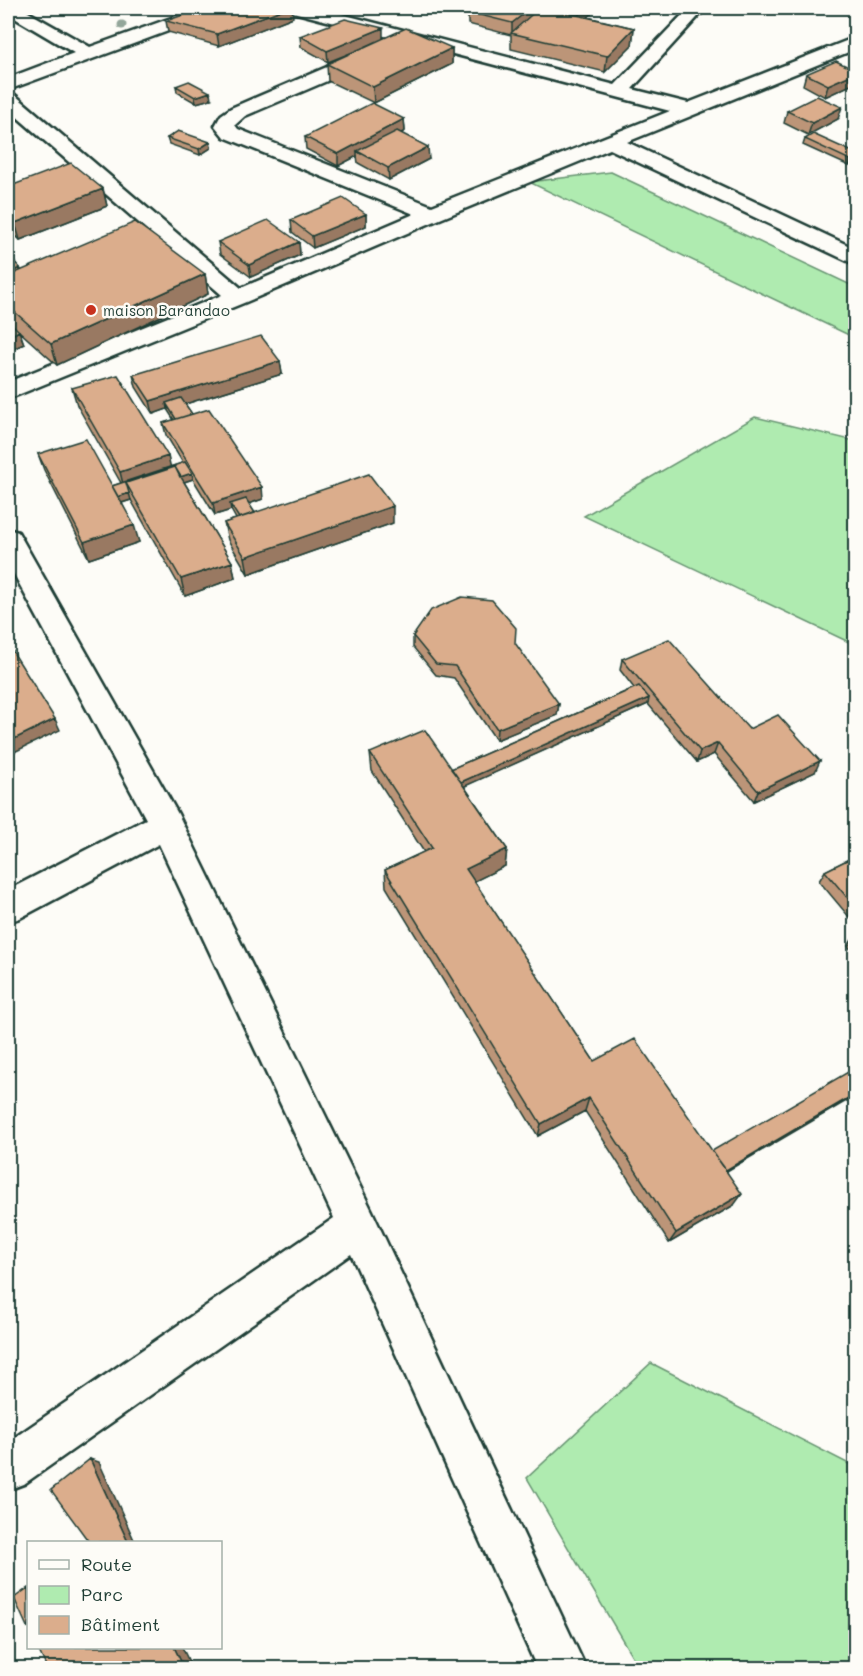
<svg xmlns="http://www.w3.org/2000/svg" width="863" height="1676" font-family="Mali,sans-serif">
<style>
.green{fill:#afebb0;stroke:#679472;stroke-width:1.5}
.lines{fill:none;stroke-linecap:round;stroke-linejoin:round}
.minor-casing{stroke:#1f3d34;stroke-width:5}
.minor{fill:#fdfcf7;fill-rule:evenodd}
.tree{fill:#93a69a}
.wall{fill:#bc9578;stroke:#1f3d34;stroke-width:1.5}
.shaded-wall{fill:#997962;stroke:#1f3d34;stroke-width:1.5}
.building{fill:#dbad8c;stroke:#1f3d34;stroke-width:1.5}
.poi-dot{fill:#c8321e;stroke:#fdfcf7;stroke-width:2}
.labels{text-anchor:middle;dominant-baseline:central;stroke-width:5;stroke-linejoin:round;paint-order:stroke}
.far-poi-label{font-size:15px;fill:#1f3d34;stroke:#fdfcf7;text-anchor:start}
</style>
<rect width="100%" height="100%" fill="#fdfcf7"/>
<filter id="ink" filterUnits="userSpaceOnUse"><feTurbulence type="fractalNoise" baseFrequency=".0167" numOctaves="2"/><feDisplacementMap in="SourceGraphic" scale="12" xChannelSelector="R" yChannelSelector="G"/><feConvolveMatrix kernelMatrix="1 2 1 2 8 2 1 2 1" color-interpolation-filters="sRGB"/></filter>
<g filter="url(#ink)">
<path class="green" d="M611,172L855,287V338L529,182Z
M755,417L855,441V645L584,516Z
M651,1363L855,1467V1668H639L527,1478Z"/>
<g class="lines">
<defs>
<path id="minor" d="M8,8H21L90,47L199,8H223L220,12L8,90V78L74,53L8,14Z
M291,8H318L615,85L689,8H706L632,89L688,103L856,37V49L627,142L856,249V265L610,149L440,219L246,302L8,399V382L222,295L8,109V93L15,95L241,288L414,214L224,137L215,126L221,115L231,108L362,52H376L378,56L376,60L245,116L235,125L238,129L432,206L670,111L293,12Z
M8,529L18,532L178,814L372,1211L586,1668H537L351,1254L24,1484L8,1490V1442L334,1218L159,844L20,918L8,922V890L146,819L8,563Z"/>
</defs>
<use href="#minor" class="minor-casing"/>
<use href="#minor" class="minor"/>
</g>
<circle class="tree" cx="122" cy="25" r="4.5"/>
<path class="wall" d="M474,8H598L588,17L634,28L632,45L605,72L511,49V35L468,24V12Z
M650,8H665L662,10Z
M213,10L293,17L219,46L168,32L166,21Z
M300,36L383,38L452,48V64L374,103L328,81L327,64L357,50L328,62L301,47Z
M855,70V83L825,97L803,85L806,74Z
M176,86L211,99L196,103L177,92Z
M787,111L838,119L808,135L784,123Z
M404,119L405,131L400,133L429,159L389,180L358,163L357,156L338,166L306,149L305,137Z
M167,138L210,142L211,148L200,155L169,144Z
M805,139L855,153L849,166L803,145Z
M8,187L103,189L107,206L20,240L8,228Z
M366,214V226L313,248L292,232L291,220Z
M218,242H299L300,255L251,277L220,254Z
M8,255L20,268L21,270L205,274L208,294L57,365L20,332L24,344L8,351Z
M280,361L282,374L185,404L192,414L263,499L249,504L255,513L393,523L248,574L228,540L224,523L236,519L231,510L215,515L193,479L184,482L232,562L235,578L185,596L131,500L122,503L139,542L89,559L44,470L38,454L112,486L121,483L77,405L72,388L170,467L183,463L166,435L163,423L174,420L167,409L153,414L136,387L133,375Z
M413,636L559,704L557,715L496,740L454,678L436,675L413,647Z
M622,659L749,729L815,772L754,801L714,754L697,762L648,704L464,786L507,849L505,866L474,881L594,1061L727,1171L734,1205L669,1243L585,1111L538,1136L386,887L385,870L424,852L372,771L370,753L451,769L634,688L620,670Z
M855,856V924L819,881L825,871Z
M855,935V955L848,946Z"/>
<path class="shaded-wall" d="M286,8H292L293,17L219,46L217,34Z
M531,8H544L512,33V23Z
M587,8H598L576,28L577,17Z
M13,24L14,30L8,33V26Z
M383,28V40L328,62L327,51Z
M634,28L632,45L605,72L607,56Z
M452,48V64L374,103L373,87Z
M855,73V83L825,97L828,85Z
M210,92L211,99L196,103L195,97Z
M842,107L838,119L808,135L812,123Z
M404,119L405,131L361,154L357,151V156L338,166V154Z
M210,142L211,148L200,155L199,149Z
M428,147L429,159L389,180L388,168Z
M855,157V162L849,166L850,160Z
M103,189L107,206L20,240L15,223Z
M366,214V226L313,248L312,236Z
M299,242L300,255L251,277L249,265Z
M20,268L25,285L8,292V273Z
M205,274L208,294L57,365L51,344Z
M19,331L24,344L8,351V337Z
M280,361L282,374L169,409L166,403L167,409L153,414L150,401Z
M168,456L172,473L126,483L124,488L120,472Z
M192,473L193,479L135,498L132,493Z
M262,487L263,499L233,509L230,504L231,510L215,515L213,503Z
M129,493L131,500L118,504L116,498Z
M393,506V523L248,574L245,557Z
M134,525L139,542L89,559L84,542Z
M232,562L235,578L185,596L181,579Z
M649,698L648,704L454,791V785Z
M559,704L557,715L496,740L497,729Z
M55,719L60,730L8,755V742Z
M718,743L714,754L697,762L700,751Z
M820,761L815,772L754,801L758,791Z
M507,849L505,866L465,886L466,869Z
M855,1094V1096L715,1178L717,1175Z
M589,1098L585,1111L538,1136L541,1124Z
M742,1194L734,1205L669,1243L676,1233Z
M90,1459L99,1462L135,1542H128Z
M174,1647H182L192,1668H184Z"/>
<path class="building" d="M203,8H209L213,10L218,8H286L217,34L166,21Z
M474,8H531L512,23L468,12Z
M539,8H546L634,28L607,56L511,33Z
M546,8H587L578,15Z
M345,19L383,28L327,51L300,36Z
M8,21L13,24L8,26Z
M406,28L452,48L373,87L327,64Z
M836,61L855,70V73L828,85L806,74Z
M189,81L210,92L195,97L176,86Z
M817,96L842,107L812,123L787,111Z
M372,103L404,119L338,154L305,137Z
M178,131L210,142L199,149L167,138Z
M397,131L428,147L388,168L357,151Z
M813,134L855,153V157L850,160L805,139Z
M71,163L103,189L15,223L8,216V187Z
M343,198L366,214L312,236L291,220Z
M268,220L299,242L249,265L218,242Z
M135,222L205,274L51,344L8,306V276Z
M8,255L20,268L8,273Z
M8,320L19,331L8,337Z
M261,336L280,361L150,401L133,375Z
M118,375L168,456L120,472L72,388Z
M181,398L192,414L176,419L166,403Z
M209,409L262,487L213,503L163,423Z
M86,439L134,525L84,542L38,454Z
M185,462L192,473L180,477L175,467L126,483L129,493L118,497L112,486Z
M175,467L232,562L181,579L126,483Z
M369,474L393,506L245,557L224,523Z
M246,499L255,513L239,518L230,504Z
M462,597L492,600L516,628L515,643L559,704L497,729L455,666L436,664L413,636L431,610Z
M669,639L749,729L778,715L820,761L758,791L718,743L700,751L622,659Z
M8,644L55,719L8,742Z
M639,686L649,698L461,782L451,769Z
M425,730L507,849L466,869L594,1061L635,1039L742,1194L676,1233L589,1098L541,1124L385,870L432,848L370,753Z
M855,856V907L825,871Z
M855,1068V1094L726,1170L712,1151Z
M90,1459L128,1542H89L51,1490Z
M28,1588V1629L14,1598Z
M37,1647H174L184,1668H47Z"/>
</g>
<circle class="poi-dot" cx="91" cy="310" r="6"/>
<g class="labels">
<g class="far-poi-label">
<text x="103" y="310">maison Barandao</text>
</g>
</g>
<rect width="863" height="1676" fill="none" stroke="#fdfcf7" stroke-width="30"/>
<rect x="15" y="15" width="833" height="1646" fill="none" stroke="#1f3d34" stroke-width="2" filter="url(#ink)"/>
<rect x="27" y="1541" width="195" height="108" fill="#fdfcf7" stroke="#a4b0a9" stroke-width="1.5"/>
<rect x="39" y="1560" width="30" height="9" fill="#fdfcf7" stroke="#a4b0a9" stroke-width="1.5"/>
<text x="81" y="1571" font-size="18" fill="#1f3d34">Route</text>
<rect x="39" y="1586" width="30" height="18" fill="#afebb0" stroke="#a4b0a9" stroke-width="1.5"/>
<text x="81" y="1601" font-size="18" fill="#1f3d34">Parc</text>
<rect x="39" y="1616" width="30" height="18" fill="#dbad8c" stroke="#a4b0a9" stroke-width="1.5"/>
<text x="81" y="1631" font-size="18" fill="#1f3d34">Bâtiment</text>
</svg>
